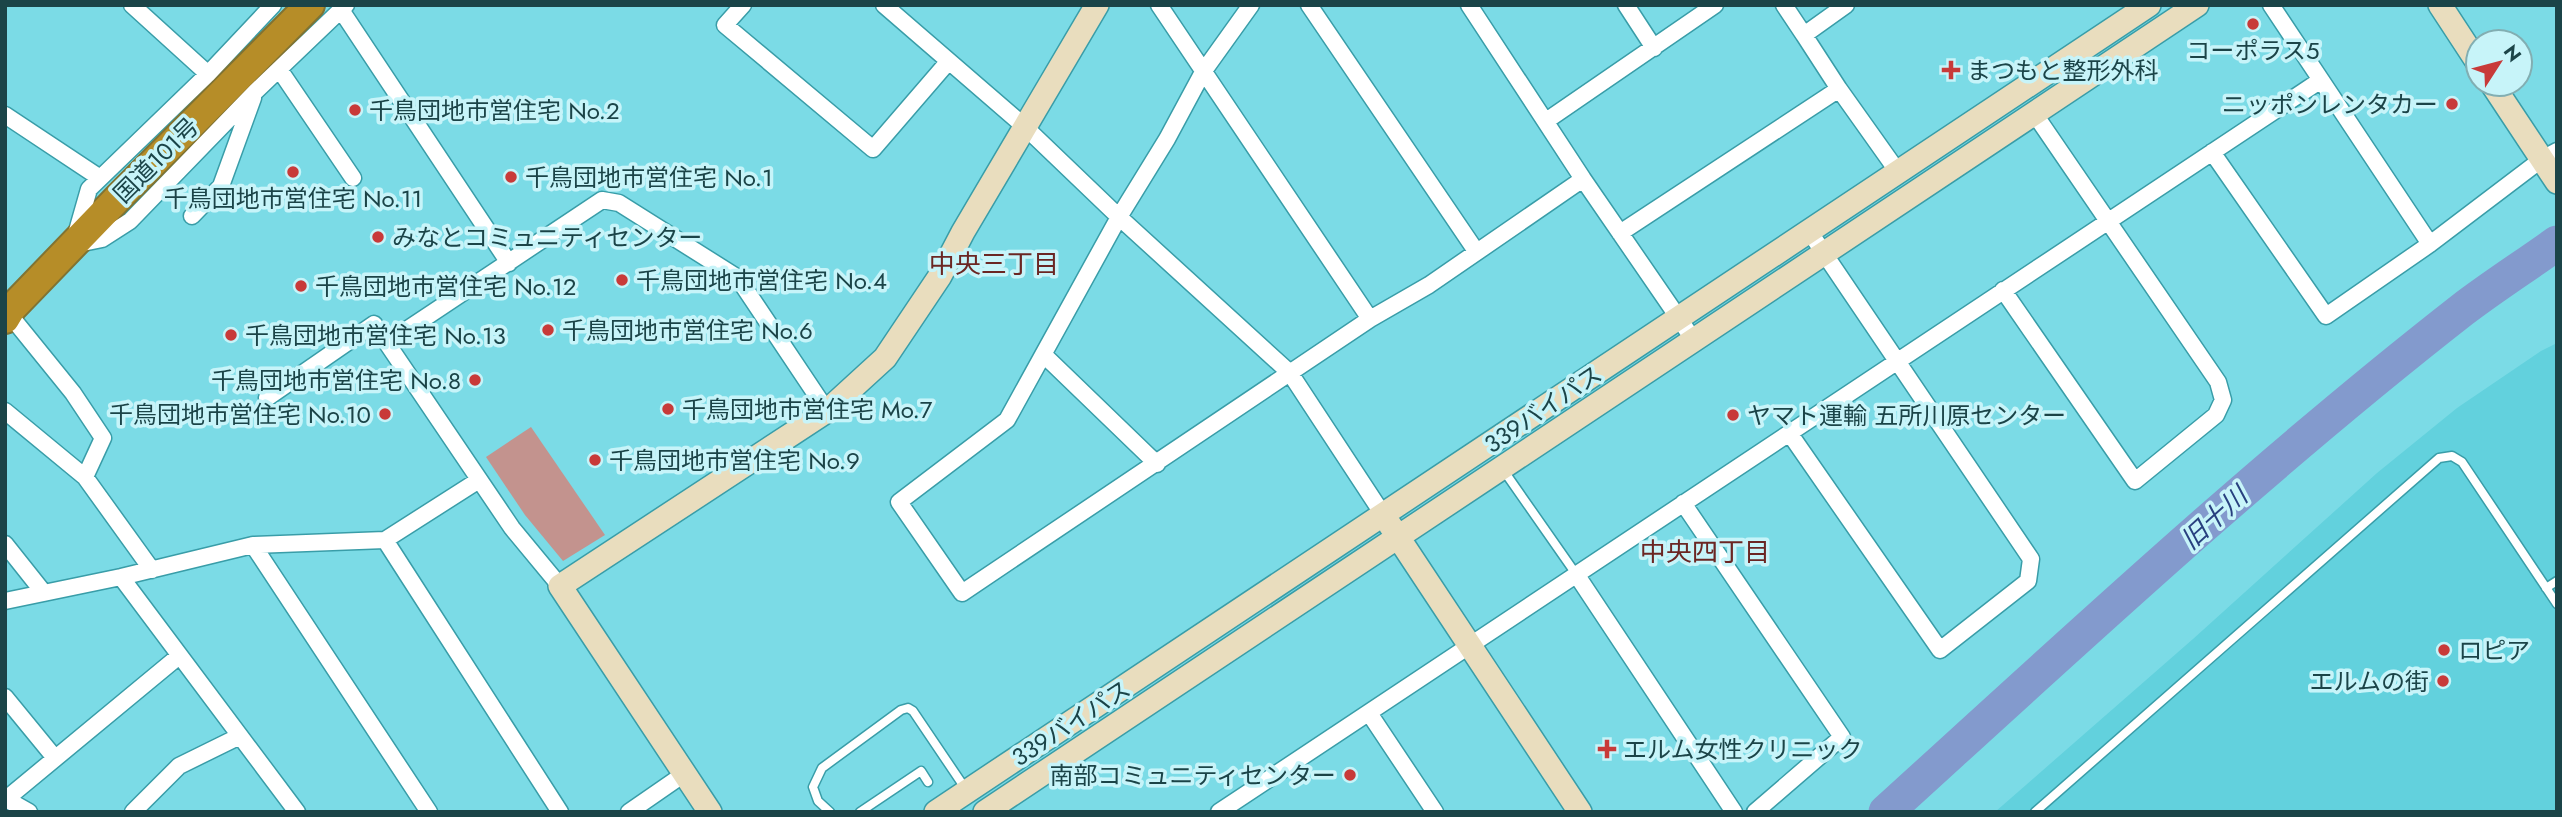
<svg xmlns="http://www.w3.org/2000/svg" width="2562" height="817" font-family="Jost,'Noto Sans JP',sans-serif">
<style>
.built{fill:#62d1dd}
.green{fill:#c3938e}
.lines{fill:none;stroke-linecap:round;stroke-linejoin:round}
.river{stroke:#839acd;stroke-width:35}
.lane-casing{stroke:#399da8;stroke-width:11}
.street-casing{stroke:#399da8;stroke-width:19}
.secondary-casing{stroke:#399da8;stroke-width:26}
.highway-casing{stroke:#807333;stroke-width:32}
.lane{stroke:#fff;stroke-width:8}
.street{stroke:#fff;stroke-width:16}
.secondary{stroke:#e9ddbe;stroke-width:23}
.highway{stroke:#b68d28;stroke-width:28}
.poi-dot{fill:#c83a39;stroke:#c7f4f9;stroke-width:2.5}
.labels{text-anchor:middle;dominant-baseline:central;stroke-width:7;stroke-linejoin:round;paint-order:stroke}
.poi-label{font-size:24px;fill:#1b4448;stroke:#c7f4f9;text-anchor:start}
.street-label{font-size:24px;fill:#1b4448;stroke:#c7f4f9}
.neighbourhood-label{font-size:26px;fill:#6b2623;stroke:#c7f4f9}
.water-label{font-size:26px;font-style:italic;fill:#28407f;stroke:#c7f4f9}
</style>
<rect width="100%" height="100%" fill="#7bdbe6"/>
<path class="built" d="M2557,343V812H1995L2193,639L2377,473L2457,408L2541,351Z"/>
<path class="green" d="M531,427L605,535L563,561L525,515L486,457Z"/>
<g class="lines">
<path class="river" d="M1886,812C2074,641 2261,467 2462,310C2492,287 2525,266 2557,243"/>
<defs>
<path id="lane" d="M1504,471L1576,574
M2546,588L2557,581
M830,812L818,801L813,787L822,768L901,710L908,708L913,711L967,791
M860,812L921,771L928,782
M2035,812L2439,458L2452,456L2462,462L2557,604"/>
<path id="street" d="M132,5L208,74
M273,5L208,74L89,189L73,245L102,239L130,221L255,92L346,5
M743,5L725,25L873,149L948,62
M884,5L1024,126L1119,217L1290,373L1384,516
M1159,5L1370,319
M1251,5L1203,72L1167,139L1119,217L1007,420L899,502L962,593L1370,319L1429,285L1583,179
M1309,5L1476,251
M1469,5L1583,179L1693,339
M1626,5L1654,48
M1784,5L1804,35L1846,5
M2271,5L2321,80
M341,10L509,263
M1804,35L1839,89L1898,172
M279,69L353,178
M5,115L100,178
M1546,121L1715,5
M2212,152L2326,316L2430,244L2542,159L2557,151
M192,216L221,186L253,98
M1620,233L1839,89
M2003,290L2135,481L2216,415L2223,400L2218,382L2034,113
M9,314L73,393L103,438L85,477
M387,343L602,200L619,203L738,278L827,411
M1044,355L1157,464
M267,398L374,324L512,528L560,586
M5,411L85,477L152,570
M1790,434L1940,650L2028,581L2031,559L1809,231
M1683,503L1842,737L1755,812
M385,540L560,812
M5,544L44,593
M253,545L429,812
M1576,574L1734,812
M121,577L297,812
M5,601L121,577L253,545L385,540L479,480
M5,697L55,758
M1369,713L1435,812
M6,799L29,812
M5,800L179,656
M133,812L179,766L240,736
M629,812L684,774
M1219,812L2321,80L2430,244"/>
<path id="secondary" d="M2440,5L2478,63
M2492,84L2557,182
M1390,525L1580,812
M710,812L560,586L827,411L885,358L940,276L963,232L1097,5
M936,812L2149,5
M985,812C1390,545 1792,273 2197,5"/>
<path id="highway" d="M5,319L11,309L118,198L310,5"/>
</defs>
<use href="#lane" class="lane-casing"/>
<use href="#street" class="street-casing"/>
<use href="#secondary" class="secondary-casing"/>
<use href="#highway" class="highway-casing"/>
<use href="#lane" class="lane"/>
<use href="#street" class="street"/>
<use href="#secondary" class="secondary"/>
<use href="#highway" class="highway"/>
</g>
<g class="poi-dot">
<circle cx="2253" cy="24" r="7"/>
<path d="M1947.5 59.5h7v7h7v7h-7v7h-7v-7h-7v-7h7z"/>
<circle cx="2452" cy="104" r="7"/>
<circle cx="355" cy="110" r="7"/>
<circle cx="293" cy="172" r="7"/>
<circle cx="511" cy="177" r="7"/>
<circle cx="378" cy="237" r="7"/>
<circle cx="622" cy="280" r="7"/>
<circle cx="301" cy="286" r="7"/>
<circle cx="548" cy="330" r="7"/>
<circle cx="231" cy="335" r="7"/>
<circle cx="475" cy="380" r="7"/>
<circle cx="668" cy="409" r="7"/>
<circle cx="385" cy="414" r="7"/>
<circle cx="1733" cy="415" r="7"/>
<circle cx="595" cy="460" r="7"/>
<circle cx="2444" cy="650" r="7"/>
<circle cx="2443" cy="681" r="7"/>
<path d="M1603.5 738.5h7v7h7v7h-7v7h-7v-7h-7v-7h7z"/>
<circle cx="1350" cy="775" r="7"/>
</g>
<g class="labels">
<g class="poi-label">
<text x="2253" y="50" text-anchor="middle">コーポラス5</text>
<text x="1967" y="70">まつもと整形外科</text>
<text x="2438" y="104" text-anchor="end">ニッポンレンタカー</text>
<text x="369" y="110">千鳥団地市営住宅 No.2</text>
<text x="525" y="177">千鳥団地市営住宅 No.1</text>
<text x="293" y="198" text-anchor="middle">千鳥団地市営住宅 No.11</text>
<text x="392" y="237">みなとコミュニティセンター</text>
<text x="636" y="280">千鳥団地市営住宅 No.4</text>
<text x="315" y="286">千鳥団地市営住宅 No.12</text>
<text x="562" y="330">千鳥団地市営住宅 No.6</text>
<text x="245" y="335">千鳥団地市営住宅 No.13</text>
<text x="461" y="380" text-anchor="end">千鳥団地市営住宅 No.8</text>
<text x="682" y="409">千鳥団地市営住宅 Mo.7</text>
<text x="371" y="414" text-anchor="end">千鳥団地市営住宅 No.10</text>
<text x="1747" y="415">ヤマト運輸 五所川原センター</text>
<text x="609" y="460">千鳥団地市営住宅 No.9</text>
<text x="2458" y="650">ロピア</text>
<text x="2429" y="681" text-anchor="end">エルムの街</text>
<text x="1623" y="749">エルム女性クリニック</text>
<text x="1336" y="775" text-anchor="end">南部コミュニティセンター</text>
</g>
<g class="street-label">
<text transform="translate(156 160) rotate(-45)">国道101号</text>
<text transform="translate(1543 409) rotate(-34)">339バイパス</text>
<text transform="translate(1071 723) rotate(-33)">339バイパス</text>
</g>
<g class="neighbourhood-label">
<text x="994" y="264">中央三丁目</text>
<text x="1705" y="552">中央四丁目</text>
</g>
<g class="water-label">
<text transform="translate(2214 518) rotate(-42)">旧十川</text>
</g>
</g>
<rect width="2562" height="817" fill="none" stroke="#1b4448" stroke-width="14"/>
<g transform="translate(2499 63) rotate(54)"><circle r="33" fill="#c7f4f9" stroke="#82aeb2" stroke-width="2"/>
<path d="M0-5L12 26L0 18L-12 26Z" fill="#c83a39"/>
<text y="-10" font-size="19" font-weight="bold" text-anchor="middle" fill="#1b4448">N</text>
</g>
</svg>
